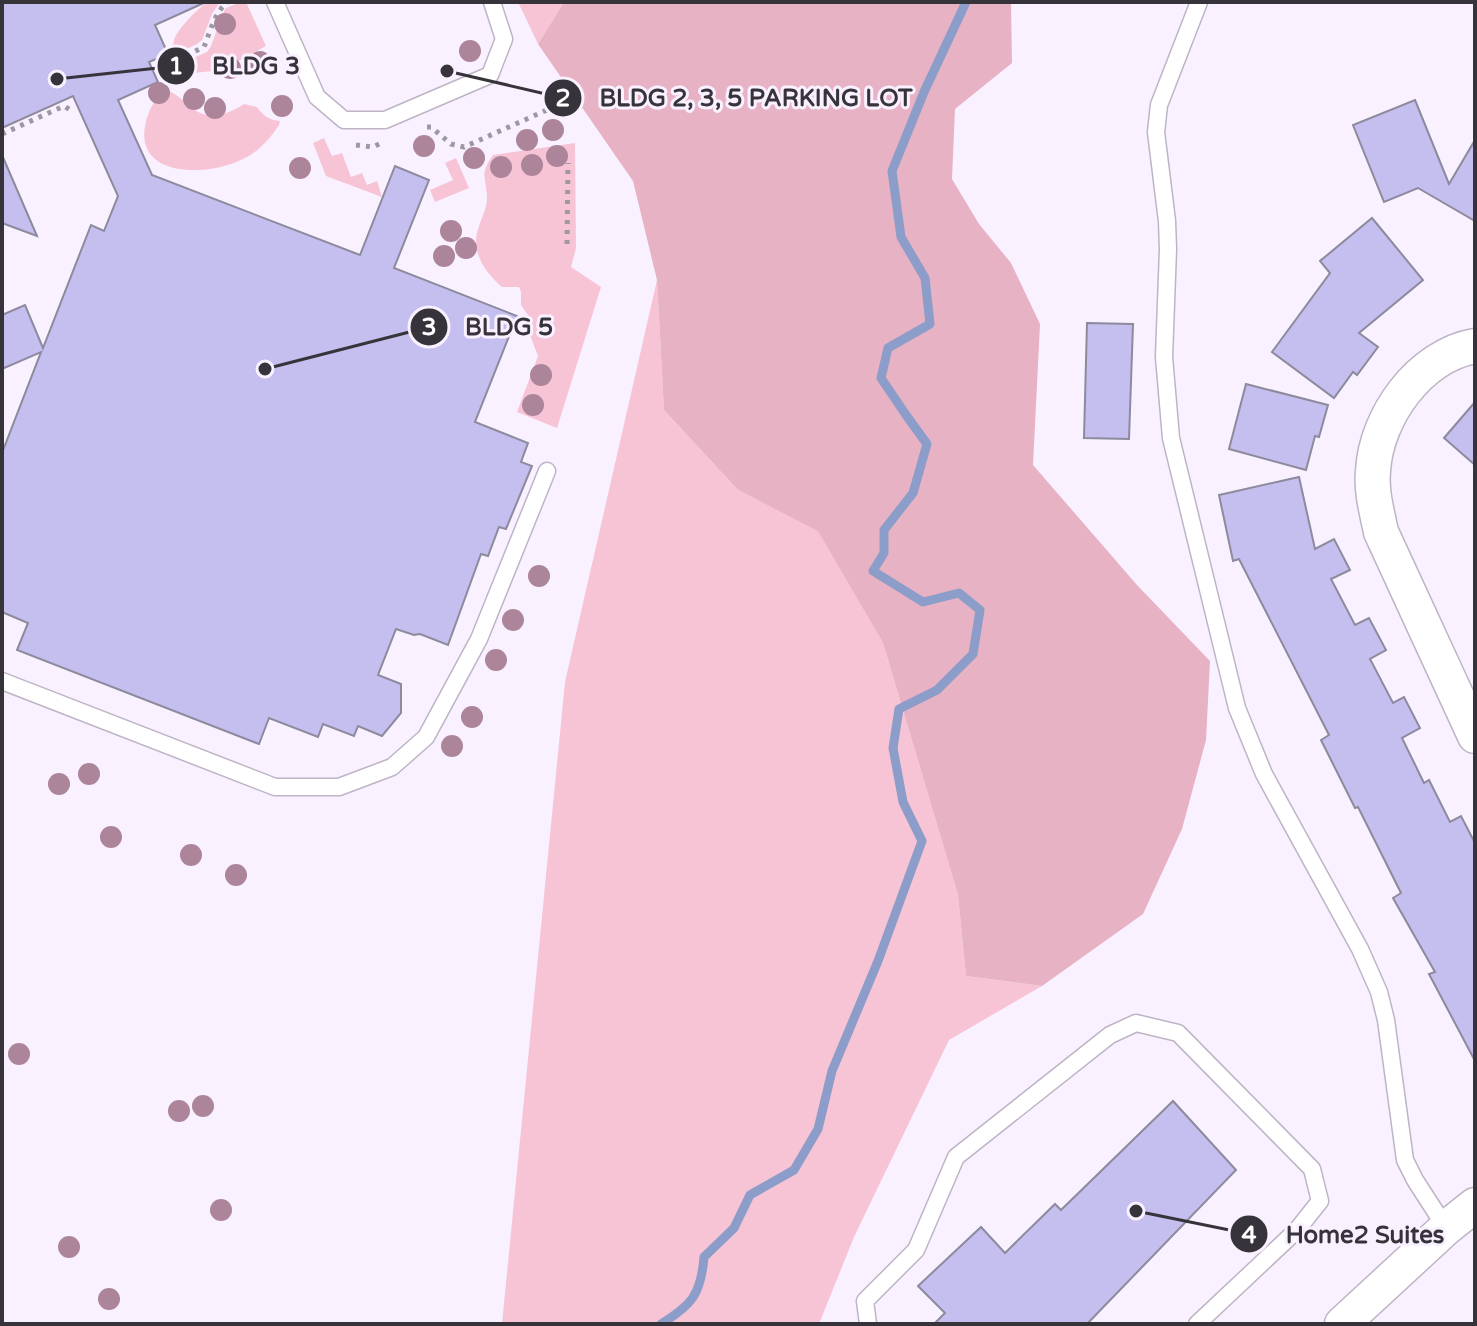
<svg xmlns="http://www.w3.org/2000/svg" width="1477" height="1326" font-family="'Varela Round',sans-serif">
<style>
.green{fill:#f7c4d6}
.forest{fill:#e7b2c4}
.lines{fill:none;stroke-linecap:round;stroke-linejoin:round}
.stream{stroke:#8b9dc8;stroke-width:9}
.building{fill:#c4bfef;stroke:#8c8a9c;stroke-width:2}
.service-casing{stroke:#beb4c5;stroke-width:19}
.minor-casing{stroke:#beb4c5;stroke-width:37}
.path{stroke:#9e98a3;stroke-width:5;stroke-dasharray:4 6;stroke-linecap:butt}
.service{stroke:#fff;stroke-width:16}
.minor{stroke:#fff;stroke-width:34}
.tree{fill:#ac859a}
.leader{fill:none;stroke:#37333a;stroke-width:3}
.callout-dot{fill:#37333a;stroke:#f9f1ff;stroke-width:3}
.mark-label{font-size:24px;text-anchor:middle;font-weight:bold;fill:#fff}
.callout-label{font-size:24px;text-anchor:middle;font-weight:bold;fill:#37333a;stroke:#f9f1ff;stroke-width:6;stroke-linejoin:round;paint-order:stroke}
</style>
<rect width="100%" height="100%" fill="#f9f1ff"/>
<path class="green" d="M208,2H220L212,14L202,40L197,44L176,54C174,48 172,47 174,41C176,30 199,7 208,2Z
M241,2H246L266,46L222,70L175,75L172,67L207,52L211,46L224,11L226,8Z
M518,2H564L538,44Z
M171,92C178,96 182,99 187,104C206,122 225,116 244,104L257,107C263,116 269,120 280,121L279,125C270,139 258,152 243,159C203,179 124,177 149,112C154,101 159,93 171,92Z
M324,138L332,156L342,153L351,177L362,173L367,185L377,181L382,197L326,176L313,143Z
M575,143L576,248L571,267L601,287L557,428L517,412L538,356L528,330L530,318L521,305V292L519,287H502C487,274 472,255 477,233C480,220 487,210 487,197C486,176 479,175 493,155Z
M456,158L469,188L435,202L430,190L453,180L445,163Z
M657,280L664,410L738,490L818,530L883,643L958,895L966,976L1042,986L949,1040L854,1237L819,1324H502L565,682Z"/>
<path class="forest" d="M564,2H1011L1012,63L955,109L952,179L979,224L1011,263L1040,324L1033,465L1137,585L1210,661L1206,740L1182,829L1143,914L1042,986L966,976L958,895L883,643L818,531L738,490L664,410L657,280L633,181L538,44Z"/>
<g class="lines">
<path class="stream" d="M661,1324C692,1305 701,1294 704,1257L734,1228L750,1195L794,1170L818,1129L832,1071L878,961L922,841L903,802L893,748L899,709L937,690L973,654L980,610L959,593L923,602L873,571L884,553V530L913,493L927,444L906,415L881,378L888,348L930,324L925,278L901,237L892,171L924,92L966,2"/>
</g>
<path class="building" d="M2,2H206L155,25L168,54L149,62L158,82L118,100L152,175L360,255L395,166L429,180L394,268L517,316L475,422L528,443L521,462L532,466L506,529L499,527L488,556L481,554L448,645L420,634L414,635L396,629L378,675L401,684V713L382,736L358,726L354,736L323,724L318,737L269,718L259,744L17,650L28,623L2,612V453L41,352L2,369V315L25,305L43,348L91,225L104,231L118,196L73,96L2,128Z
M1415,100L1449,184L1475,140V221L1418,188L1384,202L1353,125Z
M2,155L37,236L2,223Z
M1372,218L1423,280L1359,333L1378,347L1357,375L1353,372L1334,398L1272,352L1330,273L1320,261Z
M1087,323L1133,324L1129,439L1084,438Z
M1246,384L1328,405L1319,437L1315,436L1306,470L1229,449Z
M1475,402V465L1444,438Z
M1299,477L1315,549L1334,539L1350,570L1331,579L1355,625L1369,618L1386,650L1370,659L1393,703L1404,697L1420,728L1402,738L1424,783L1429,780L1450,822L1461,816L1475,843V1061L1429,974L1435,972L1393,898L1401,893L1358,807L1355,808L1321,740L1329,735L1239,559L1233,561L1219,495Z
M1173,1101L1236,1170L1087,1324H934L945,1313L918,1286L981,1227L1005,1253L1055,1204L1061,1210Z"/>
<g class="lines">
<defs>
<path id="service" d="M275,2L317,97L344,120H385L490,75L504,39L492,2
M1199,2L1159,105L1156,132L1167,221L1168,249L1164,357L1171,438L1237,708L1264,774L1360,949L1379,992L1386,1020L1405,1160L1415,1180L1446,1228
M2,681L275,787H339L392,767L426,737L479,639L547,471
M868,1324L865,1301L916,1250L956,1157L1110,1035L1136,1023L1178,1033L1312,1169L1320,1201L1297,1230L1197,1324"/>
<path id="minor" d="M1475,346C1419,356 1376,417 1373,471C1371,492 1377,512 1381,532L1475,736
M1342,1324L1446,1228L1475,1205"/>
</defs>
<use href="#service" class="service-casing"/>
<use href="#minor" class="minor-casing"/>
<path class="path" d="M159,68L204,47C210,32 215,11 228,2
M427,127H431L451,144L464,147L558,105
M2,134L64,106L72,111
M356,145L373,147L381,143
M567,244L568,163"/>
<use href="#service" class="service"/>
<use href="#minor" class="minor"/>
</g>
<g class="tree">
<circle cx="225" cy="24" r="11"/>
<circle cx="470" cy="51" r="11"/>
<circle cx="260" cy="62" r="11"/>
<circle cx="230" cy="68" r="11"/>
<circle cx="159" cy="93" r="11"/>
<circle cx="194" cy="99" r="11"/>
<circle cx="282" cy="106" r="11"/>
<circle cx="215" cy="108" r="11"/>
<circle cx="553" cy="130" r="11"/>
<circle cx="527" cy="140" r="11"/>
<circle cx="424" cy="146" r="11"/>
<circle cx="557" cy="156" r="11"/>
<circle cx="474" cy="158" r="11"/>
<circle cx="532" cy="165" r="11"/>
<circle cx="501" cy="167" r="11"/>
<circle cx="300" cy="168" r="11"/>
<circle cx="451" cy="231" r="11"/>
<circle cx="466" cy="248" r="11"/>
<circle cx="444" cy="256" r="11"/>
<circle cx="541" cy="375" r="11"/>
<circle cx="533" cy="405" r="11"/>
<circle cx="539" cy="576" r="11"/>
<circle cx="513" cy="620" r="11"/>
<circle cx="496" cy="660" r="11"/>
<circle cx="472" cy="717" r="11"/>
<circle cx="452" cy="746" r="11"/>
<circle cx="89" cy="774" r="11"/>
<circle cx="59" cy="784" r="11"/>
<circle cx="111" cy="837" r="11"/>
<circle cx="191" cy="855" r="11"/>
<circle cx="236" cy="875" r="11"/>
<circle cx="19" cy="1054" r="11"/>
<circle cx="203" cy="1106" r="11"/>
<circle cx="179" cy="1111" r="11"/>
<circle cx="221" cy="1210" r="11"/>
<circle cx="69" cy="1247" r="11"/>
<circle cx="109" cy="1299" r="11"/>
</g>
<path class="leader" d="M57 79L176 66M447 71L563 98M265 369L429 327M1136 1211L1249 1234"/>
<g class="callout-dot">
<circle cx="57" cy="79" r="8"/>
<circle cx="447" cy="71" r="8"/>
<circle cx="265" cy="369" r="8"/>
<circle cx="1136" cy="1211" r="8"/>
<circle cx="176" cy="66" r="20"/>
<circle cx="563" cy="98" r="20"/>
<circle cx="429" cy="327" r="20"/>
<circle cx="1249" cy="1234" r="20"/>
</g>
<g class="mark-label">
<text x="176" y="74">1</text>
<text x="563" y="106">2</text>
<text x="429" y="335">3</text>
<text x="1249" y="1243">4</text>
</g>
<g class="callout-label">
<text x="256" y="74">BLDG 3</text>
<text x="756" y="106">BLDG 2, 3, 5 PARKING LOT</text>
<text x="509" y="335">BLDG 5</text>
<text x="1365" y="1243">Home2 Suites</text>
</g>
<rect width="1477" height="1326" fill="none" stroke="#37333a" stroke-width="8"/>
</svg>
